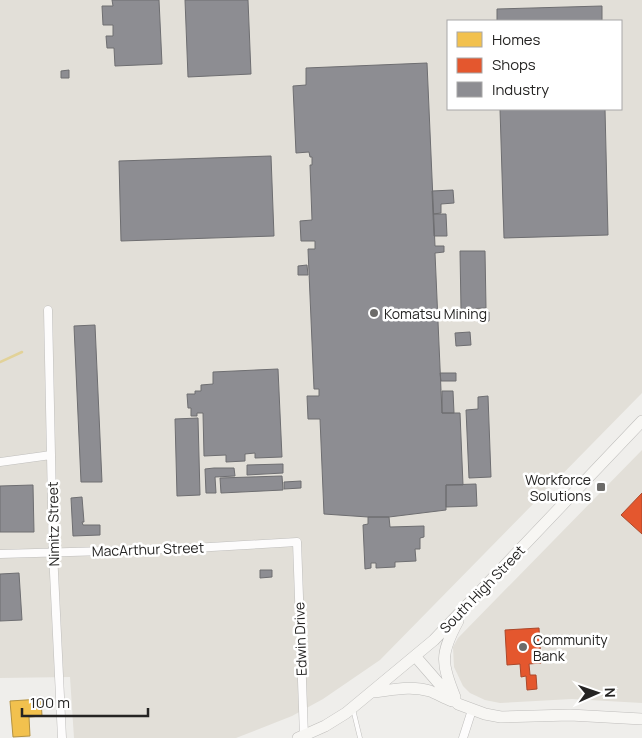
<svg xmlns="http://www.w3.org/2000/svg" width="642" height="738" font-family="Manrope,sans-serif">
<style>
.built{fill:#e2dfd8;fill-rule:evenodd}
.homes{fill:#f2c14e;stroke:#b49241}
.shops{fill:#e4572e;stroke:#ab482b}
.industry{fill:#8d8d92;stroke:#6e6e71}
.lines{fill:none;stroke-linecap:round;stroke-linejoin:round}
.stream{stroke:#e2d298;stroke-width:2.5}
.lane-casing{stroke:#bfbebc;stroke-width:5}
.street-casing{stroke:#bfbebc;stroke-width:9}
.secondary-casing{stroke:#bfbebc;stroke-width:12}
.lane{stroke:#fdfcfc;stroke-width:4}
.street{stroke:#fdfcfc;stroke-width:8}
.secondary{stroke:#f7f6f3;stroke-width:11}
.poi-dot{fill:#6c6b69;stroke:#fff;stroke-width:2}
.labels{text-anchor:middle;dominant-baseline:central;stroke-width:5;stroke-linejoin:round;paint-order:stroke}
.poi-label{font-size:14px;fill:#252423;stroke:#fff;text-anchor:start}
.street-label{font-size:14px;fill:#252423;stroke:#fff}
</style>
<rect width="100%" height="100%" fill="#efeeeb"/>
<path class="built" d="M0,0H642V393L380,660L323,699L292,716L236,738H74L70,677L0,678ZM448,21H621V109H448Z
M642,450V703L572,699L500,703L485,700L470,693L463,686L454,667L453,647L458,638Z"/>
<path class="homes" d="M41,699L42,716L29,717L30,736L13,737L10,701Z"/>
<path class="shops" d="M642,493V534L621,515Z
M539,628L541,663L529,664L530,675H536L537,689L527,690L526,676L521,677L520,664L507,665L505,630Z"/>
<path class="industry" d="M112,0H159L162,64L115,66L114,48H107L106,36H113V25H103L102,6H113Z
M185,0H248L251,74L188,77Z
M602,6V21H497V9Z
M427,63L435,246H444V252L435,253L442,413H460L463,485H446V510L389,517H368L324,514L320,419H308L307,396H319V389H314L308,249H315V241H301L300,221L312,220L310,165H312V157H310L309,152L296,153L293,86L306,85V68Z
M69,70V78H61V71Z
M500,109H605L608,235L504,238Z
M271,156L274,236L121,241L119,161Z
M453,190L454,203L441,204V213L433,214L432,191Z
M433,214H446L447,236H434Z
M460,251H485L486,308L461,309Z
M307,265L308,275H298V266Z
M489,312V321H477L476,313Z
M95,325L102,482H81L74,326Z
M470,332L471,345L456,346L455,333Z
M278,369L282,457L255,458V453L245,454V461L226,462V455L204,456L203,413H197V416H191V408H188L187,394H195V391H201V385L213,384V372Z
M440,373H456V381H441Z
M442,391H453L454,413H442Z
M488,396L491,477L469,478L466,410L478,409V397Z
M198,418L200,495L177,496L175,419Z
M283,464V473L247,475V465Z
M214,468H234L235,476L215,477L216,493H206L205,469Z
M282,476L283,490L221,493L220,478Z
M301,481V488L284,489V482Z
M476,484L477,506L446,507V485Z
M33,485L34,532H0V486Z
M82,497L84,522H82L83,525H100V535L73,536L71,498Z
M368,517H389L390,527L424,526V537L420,538V549H415L416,561L395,562V567L376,568V563H371V568L365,569L363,525L368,524Z
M260,570H272V577L260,578Z
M19,573L22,620L0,621V574Z"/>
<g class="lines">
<path class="stream" d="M0,362L22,352"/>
<defs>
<path id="lane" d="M353,709L360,738"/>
<path id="street" d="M48,310L53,552L62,738
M0,462L51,455
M0,554L176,549L297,542L304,736
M463,738L472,710"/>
<path id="secondary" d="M415,656L442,687L458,704L485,714L501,717L570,715L642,719
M373,692C392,690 411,685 430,691C437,694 445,698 452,701
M455,697C441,663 440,654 458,621
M298,738L325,726L346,713L434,640L642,421"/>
</defs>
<use href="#lane" class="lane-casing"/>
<use href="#street" class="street-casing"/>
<use href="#secondary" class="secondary-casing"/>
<use href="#lane" class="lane"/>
<use href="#street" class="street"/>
<use href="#secondary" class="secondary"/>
</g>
<g class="poi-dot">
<circle cx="374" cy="313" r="5"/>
<rect x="596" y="482" width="10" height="10" rx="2.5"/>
<circle cx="523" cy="647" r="5"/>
</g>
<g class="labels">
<g class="poi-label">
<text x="384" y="313">Komatsu Mining</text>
<text x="591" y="479" text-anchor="end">Workforce<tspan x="591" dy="16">Solutions</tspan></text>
<text x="533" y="639">Community<tspan x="533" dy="16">Bank</tspan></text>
</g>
<g class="street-label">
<text transform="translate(53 524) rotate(-91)">Nimitz Street</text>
<text transform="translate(148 549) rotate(-2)">MacArthur Street</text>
<text transform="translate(482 589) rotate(-46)">South High Street</text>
<text transform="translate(300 639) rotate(-92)">Edwin Drive</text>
</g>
</g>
<rect x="447" y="20" width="175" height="90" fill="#ffffff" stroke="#a8a7a7"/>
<rect x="457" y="32" width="25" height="15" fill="#f2c14e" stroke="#a8a7a7"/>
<text x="492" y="45" font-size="15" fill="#252423">Homes</text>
<rect x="457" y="58" width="25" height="15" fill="#e4572e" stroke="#a8a7a7"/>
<text x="492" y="70" font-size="15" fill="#252423">Shops</text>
<rect x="457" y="82" width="25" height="15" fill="#8d8d92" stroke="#a8a7a7"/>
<text x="492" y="95" font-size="15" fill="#252423">Industry</text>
<g transform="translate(597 693) rotate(88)" stroke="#ffffff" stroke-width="4" paint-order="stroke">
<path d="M0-4L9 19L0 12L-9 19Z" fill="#252423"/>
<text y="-8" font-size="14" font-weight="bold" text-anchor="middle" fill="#252423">N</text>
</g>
<path d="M22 708v8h126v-8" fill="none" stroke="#252423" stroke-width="2.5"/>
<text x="30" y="708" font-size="15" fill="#252423" stroke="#ffffff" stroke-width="4" paint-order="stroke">100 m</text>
</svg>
